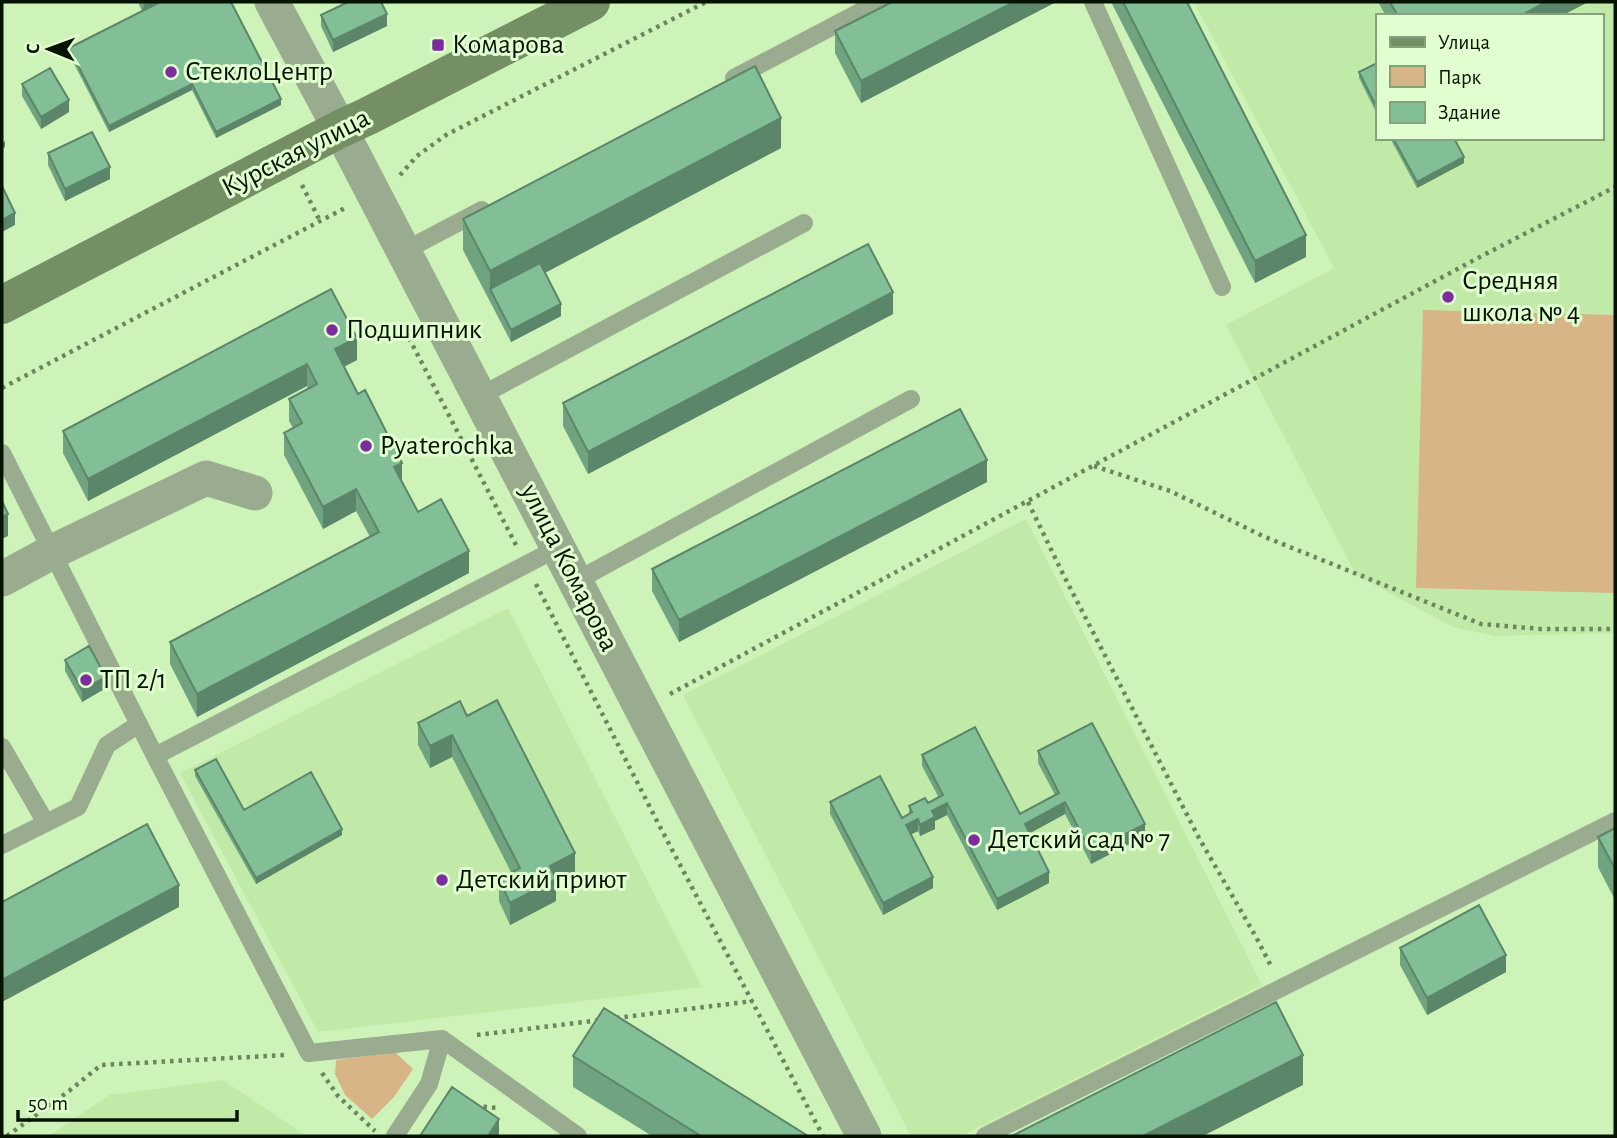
<svg xmlns="http://www.w3.org/2000/svg" width="1617" height="1138" font-family="'Alegreya Sans',sans-serif">
<style>
.built{fill:#c1eaa9;fill-rule:evenodd}
.green{fill:#d7b587}
.lines{fill:none;stroke-linecap:round;stroke-linejoin:round}
.path{stroke:#6c855e;stroke-width:4.5;stroke-dasharray:3.5 5;stroke-linecap:butt}
.service{stroke:#99ac8f;stroke-width:18}
.minor{stroke:#99ac8f;stroke-width:35}
.secondary{stroke:#748f64;stroke-width:38}
.wall{fill:#70a481}
.shaded-wall{fill:#5b8669}
.building{fill:#82bf96;stroke:#5b8669;stroke-width:2}
.poi-dot{fill:#7c2c9c;stroke:#e0fecf;stroke-width:2.5}
.labels{text-anchor:middle;dominant-baseline:central;stroke-width:6;stroke-linejoin:round;paint-order:stroke}
.poi-label{font-size:28px;fill:#071301;stroke:#e0fecf;text-anchor:start}
.street-label{font-size:28px;fill:#071301;stroke:#e0fecf}
</style>
<rect width="100%" height="100%" fill="#cef3b9"/>
<path class="built" d="M1194,2H1615V633L1495,636L1453,627L1356,575L1226,325L1334,268ZM1377,16H1601V138H1377Z
M1026,519L1262,985L961,1136H911L683,695Z
M508,608L702,987L318,1032L180,773Z
M223,1080L307,1136H49L109,1095Z"/>
<path class="green" d="M1423,310L1615,315V593L1416,588Z
M395,1052L413,1069L394,1097L372,1119L345,1095L335,1074L336,1060Z"/>
<g class="lines">
<path class="path" d="M400,175L417,156L446,135L706,2
M302,185L320,221
M409,338L516,545
M2,388L345,208
M1094,466L1170,491L1265,537L1481,624L1541,629H1615
M1028,502L1063,574L1199,838L1256,937L1272,968
M536,584L658,823L823,1136
M670,694L1476,259L1615,187
M616,1018L753,1001
M477,1035L601,1020
M322,1073L338,1096L375,1131
M475,1106L498,1108
M7,1136L69,1091L101,1065L286,1055"/>
<path class="service" d="M1093,2L1222,287
M734,78L879,2
M404,251L482,210
M480,396L804,223
M2,453L155,756L309,1053L442,1039L578,1136
M576,581L911,399
M2,747L46,823
M155,756L558,548
M2,845L78,807L107,745L139,724
M395,1136L429,1084L442,1039
M985,1136L1615,821"/>
<path class="minor" d="M272,2L340,129L864,1136
M2,579L52,552L206,478L255,493"/>
<path class="secondary" d="M2,305L340,129L368,116L591,2"/>
</g>
<path class="wall" d="M138,2H231L281,105L216,138L192,90L109,132L69,54V48L142,11Z
M344,2H381L387,26L333,52L321,26V15L345,3Z
M892,2H1056L861,103L835,53V31Z
M1111,2H1187L1306,257L1255,283Z
M1378,2H1588L1561,16H1386Z
M1377,63V114L1359,78V72Z
M22,84L69,112L41,129L22,96Z
M1390,138H1454L1464,163L1417,188Z
M781,148L545,273L561,316L511,342L463,250V219Z
M48,153L110,179L65,201L48,165Z
M331,289L357,360L344,367L418,512L469,573L197,717L170,664V642L370,537L356,511L323,529L284,455V433L293,428L289,421V399L308,389L307,386L88,501L63,453V431Z
M893,314L588,474L563,426V403Z
M987,482L679,642L652,591V569Z
M65,660L106,688L82,702L65,671Z
M467,716L575,876L556,885V901L510,925L499,901V879L511,872L452,757L430,768L418,745V723Z
M1038,751L1145,836L1091,864L1065,814L1029,833L1049,883L997,910L947,815L935,821V829L920,836L918,831L911,834L933,888L883,915L830,814V802L902,818L909,814V806L928,803L939,798L922,766V755L1020,814L1055,795L1038,763Z
M195,770L244,810L342,835L256,884L195,776Z
M1615,828V900L1598,867V837Z
M1400,948L1506,972L1427,1015L1400,965Z
M573,1056L808,1136H652L573,1087Z"/>
<path class="shaded-wall" d="M144,2H166L143,14Z
M1014,2H1056L861,103V81Z
M1546,2H1588L1561,16H1520Z
M387,14V26L333,52V40Z
M192,84V90L109,132V126Z
M281,99V105L216,138V132Z
M69,100V112L41,129V117Z
M781,118V148L495,299L490,289V271Z
M5,141V147L2,149V143Z
M1464,157V163L1417,188V182Z
M110,167V179L65,201V189Z
M15,213V225L2,232V220Z
M1306,235V257L1255,283V261Z
M893,292V314L588,474V452Z
M561,304V316L511,342V330Z
M357,338V360L335,371V349Z
M307,364V386L88,501V479Z
M987,460V482L679,642V620Z
M402,463V485L394,467Z
M356,489V511L323,529V507Z
M8,514V536L2,539V517Z
M469,551V573L197,717V694Z
M106,677V688L82,702V690Z
M452,735V757L430,768V746Z
M1065,802V814L1025,836V824Z
M947,803V815L935,821V829L920,836V825L932,811Z
M918,819V831L906,837V825Z
M1145,824V836L1091,864V852Z
M342,829V835L256,884V878Z
M575,853V876L556,885V901L510,925V903L550,866Z
M1049,872V883L997,910V899Z
M933,877V888L883,915V903Z
M179,885V907L2,1002V980Z
M1506,955V972L1427,1015V998Z
M1303,1055V1085L1203,1136H1143Z
M499,1119V1136H488Z"/>
<path class="building" d="M160,2H231L281,99L216,132L192,84L109,126L69,48Z
M348,2H381L387,14L333,40L321,15Z
M892,2H1014L861,81L835,31Z
M1123,2H1187L1306,235L1255,261Z
M1390,2H1546L1520,16H1398Z
M1377,63V108L1359,72Z
M755,66L781,118L490,271L463,219Z
M50,68L69,100L41,117L22,84Z
M92,132L110,167L65,189L48,153Z
M1393,138H1454L1464,157L1417,182Z
M2,186L15,213L2,220Z
M868,244L893,292L588,452L563,403Z
M540,263L561,304L511,330L490,289Z
M331,289L357,338L335,349L358,394L365,390L402,463L394,467L418,512L441,499L469,551L197,694L170,642L379,532L356,489L323,507L284,433L302,423L289,399L317,384L307,364L88,479L63,431Z
M960,409L987,460L679,620L652,569Z
M2,501L8,514L2,517Z
M89,646L106,677L82,690L65,660Z
M497,700L575,853L550,866L556,879L510,903L499,879L520,868L452,735L430,746L418,723L460,701L467,716Z
M1092,723L1145,824L1091,852L1065,802L1025,824L1049,872L997,899L947,803L932,811L935,817L920,825L918,819L906,825L933,877L883,903L830,802L880,776L902,818L912,812L909,806L925,798L928,803L943,795L922,755L975,727L1020,814L1059,793L1038,751Z
M216,759L244,810L311,772L342,829L256,878L195,770Z
M147,824L179,885L2,980V902Z
M1615,828V869L1598,837Z
M1479,905L1506,955L1427,998L1400,948Z
M1276,1002L1303,1055L1143,1136H1012Z
M604,1008L808,1136H701L573,1056Z
M452,1087L499,1119L488,1136H420Z"/>
<g class="poi-dot">
<rect x="431" y="38" width="14" height="14" rx="3.5"/>
<circle cx="171" cy="72" r="7"/>
<circle cx="1448" cy="297" r="7"/>
<circle cx="332" cy="330" r="7"/>
<circle cx="366" cy="446" r="7"/>
<circle cx="86" cy="680" r="7"/>
<circle cx="974" cy="840" r="7"/>
<circle cx="442" cy="880" r="7"/>
</g>
<g class="labels">
<g class="poi-label">
<text x="452" y="45">Комарова</text>
<text x="185" y="72">СтеклоЦентр</text>
<text x="1462" y="281">Средняя<tspan x="1462" dy="32">школа № 4</tspan></text>
<text x="346" y="330">Подшипник</text>
<text x="380" y="446">Pyaterochka</text>
<text x="100" y="680">ТП 2/1</text>
<text x="988" y="840">Детский сад № 7</text>
<text x="456" y="880">Детский приют</text>
</g>
<g class="street-label">
<text transform="translate(296 153) rotate(-27)">Курская улица</text>
<text transform="translate(569 568) rotate(63)">улица Комарова</text>
</g>
</g>
<rect width="1617" height="1138" fill="none" stroke="#071301" stroke-width="7"/>
<rect x="1376" y="14" width="228" height="126" fill="#e0fecf" stroke="#89a07d" stroke-width="2"/>
<rect x="1390" y="37" width="35" height="10" fill="#748f64" stroke="#89a07d" stroke-width="2"/>
<text x="1438" y="49" font-size="21" fill="#071301">Улица</text>
<rect x="1390" y="66" width="35" height="21" fill="#d7b587" stroke="#89a07d" stroke-width="2"/>
<text x="1438" y="84" font-size="21" fill="#071301">Парк</text>
<rect x="1390" y="102" width="35" height="21" fill="#82bf96" stroke="#89a07d" stroke-width="2"/>
<text x="1438" y="119" font-size="21" fill="#071301">Здание</text>
<g transform="translate(49 49) rotate(271)" stroke="#e0fecf" stroke-width="5" paint-order="stroke">
<path d="M0-5L12 26L0 18L-12 26Z" fill="#071301"/>
<text y="-10" font-size="19" font-weight="bold" text-anchor="middle" fill="#071301">С</text>
</g>
<path d="M18 1110v10h219v-10" fill="none" stroke="#071301" stroke-width="3.5"/>
<text x="28" y="1110" font-size="21" fill="#071301" stroke="#e0fecf" stroke-width="5" paint-order="stroke">50 m</text>
</svg>
